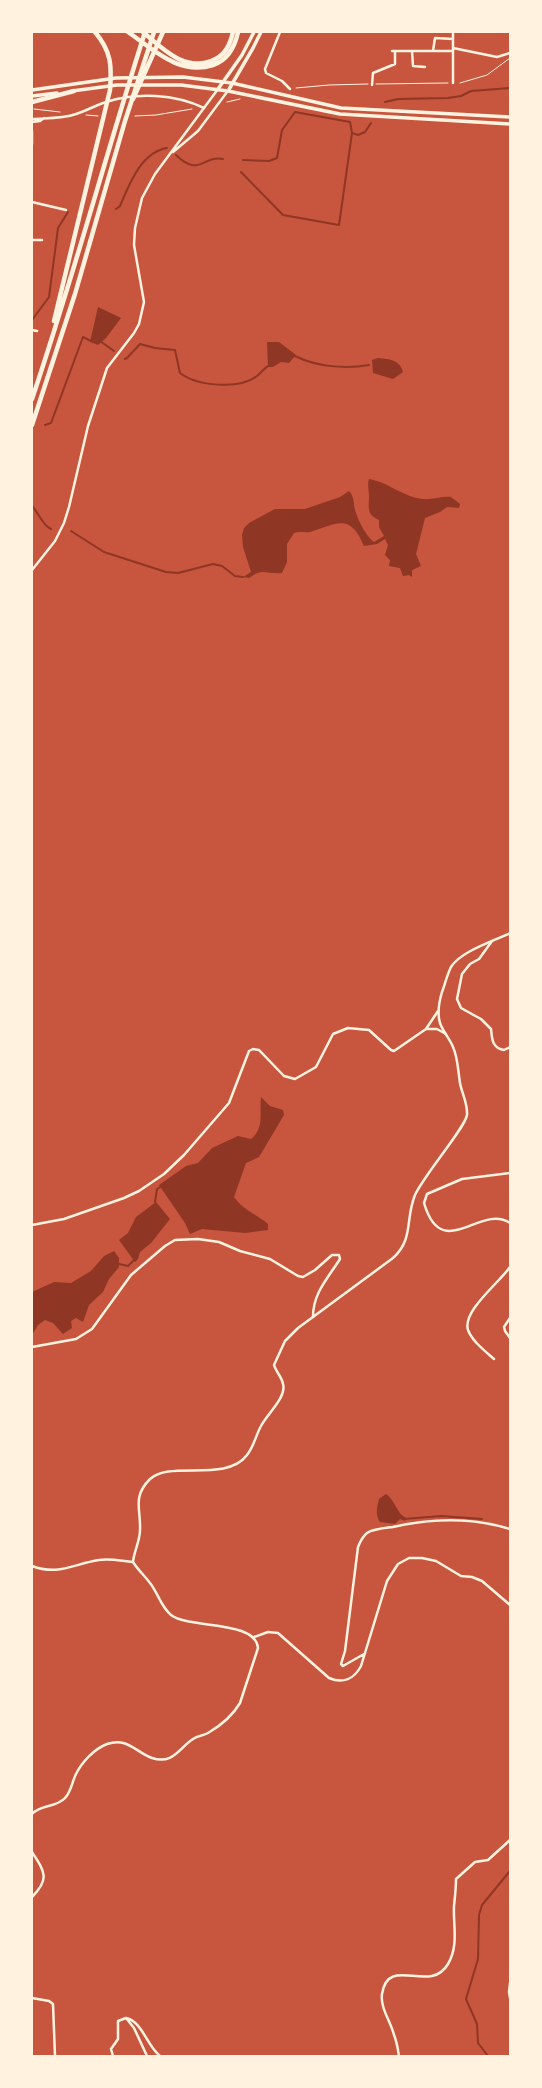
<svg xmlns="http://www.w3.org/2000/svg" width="542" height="2088" font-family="Manrope,sans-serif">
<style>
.water{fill:#8f3625}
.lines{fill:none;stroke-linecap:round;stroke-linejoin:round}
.stream{stroke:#8f3625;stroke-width:2}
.path{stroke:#fff3e0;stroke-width:1}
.minor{stroke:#fff3e0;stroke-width:2.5}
.tertiary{stroke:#fff3e0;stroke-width:2.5}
.primary{stroke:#fff3e0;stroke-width:3.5}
.motorway{stroke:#fff3e0;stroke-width:4.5}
</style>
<rect width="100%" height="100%" fill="#c8553d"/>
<path class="water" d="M98,307L121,318L106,338L98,345L90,342Z
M267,342H279L296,355L289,363L281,362L273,367H268Z
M378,358C390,359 400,360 403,372L393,379L373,373L372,360Z
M369,479C388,482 403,497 423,499C432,500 442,496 451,497L460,504L459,508L447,507L440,512L425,518L416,554L421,566L412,570V577L409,575L403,576L400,568L389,566L390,560L385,555L388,545L385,539L377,544L364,546C350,512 336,524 310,532C304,533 299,531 294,533L287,544V562L282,573C268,575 263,567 249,578L243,577L251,572L243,547L242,535L244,528L249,523L275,509H305L340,497L349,491C355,497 353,505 356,513C359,522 366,536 374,542L384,536L379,527V520C366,514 369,508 369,496C369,489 367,486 369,479Z
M261,1097L270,1106L283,1110L284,1115L259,1157L246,1163L234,1197C242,1209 257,1215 268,1224V1230L245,1233L202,1229L190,1234L185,1223L159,1185L186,1166L198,1163L212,1148L238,1136L251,1139C265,1128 259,1112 261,1097Z
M156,1202L170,1219L151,1243L140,1252L138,1259L135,1262L119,1240L128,1233L136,1217Z
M114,1251L119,1258V1267L109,1279L103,1292L89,1305L83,1322L76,1318L71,1321L72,1328L63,1334L53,1323L45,1320L38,1325L32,1335V1292L54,1282L71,1283L91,1271L104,1256Z
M386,1494C395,1500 397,1514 406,1518L405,1521L400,1519L395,1524L380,1522C375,1515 377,1507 379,1499Z"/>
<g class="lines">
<path class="stream" d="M385,102L398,99L448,98L461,96L471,91L510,88
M176,155C200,178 202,155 223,159
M243,160L269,161L277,158L282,130L295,112L350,122L352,133L358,135L365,132L371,123
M241,172L283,215L339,225L352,133
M116,209L120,206C129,185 141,152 167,148
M32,320L49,297L58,228L68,212
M100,341L114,351
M295,356C317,367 345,369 369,365
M125,359L127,358L140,344L155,348L175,350L180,373C197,386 239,390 257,376C261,373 264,368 270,365
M45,425L51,423L83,337L91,341
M32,506C39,513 42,525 51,529
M71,531L104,552L166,572L178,573L213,564L222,566L235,576L243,577
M155,1202L157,1189L162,1186
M119,1264L128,1266L134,1260
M404,1519L441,1516L482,1519
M488,2056L478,2043L477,2024L466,1999L478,1959L479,1915L482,1905L510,1871"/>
<path class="path" d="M460,83L487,75L510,58
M376,84L448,83
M296,88L329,85L368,84
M227,102L240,99
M34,109L60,112
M86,115L98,116
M135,116L156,115L192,109"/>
<path class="minor" d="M280,32L265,69L266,73L282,81L290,89
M453,48L497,57L510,53
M392,51H453
M412,51L413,66L425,67
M433,51L435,38L453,39
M453,83V32
M372,85L373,73L395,64V51
M32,119C46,118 62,119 76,114C86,111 96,105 106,102C137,92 175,94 204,108
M32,122L40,121L44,118
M32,131V144
M32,202L66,210
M32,240H42
M32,330L37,331
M492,941L479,959L470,964L462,974L457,999L461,1008L481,1019L491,1029C492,1039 492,1048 504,1050L510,1047
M426,1029H437L446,1034
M510,1173L462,1179L427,1194L424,1203C442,1264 480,1203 510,1223
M32,1225L64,1219L124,1198L139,1191L164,1174L184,1155L229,1103L249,1051L253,1049L259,1050L284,1076L295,1079L316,1067L333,1034L348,1028L369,1030L391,1050L394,1051L426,1029L438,1011
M510,1318L504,1327L505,1331L510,1338
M32,1347L76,1339L92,1329L131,1275L165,1246L175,1240L198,1239L219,1242L240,1251L270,1259L298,1276L303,1277L315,1270L332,1255H339L340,1259C328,1278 313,1293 313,1317
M494,1359C485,1351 472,1341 468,1330C462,1311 500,1282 510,1267
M254,1637L268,1632L278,1633L329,1678C343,1684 354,1679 361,1666L387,1581L398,1564L409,1558H422L436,1561L461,1576L472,1577L482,1581L510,1605
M364,1654L343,1666L341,1664L345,1651L358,1547C360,1542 362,1537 367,1533C373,1529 385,1528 393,1527C433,1518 471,1517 510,1529
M510,1983L509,1992L510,1998
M126,2018C143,2022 146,2045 160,2056
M126,2018L134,2028L147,2056
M113,2056L111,2049L118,2039V2021L126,2018
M399,2056C398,2050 397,2042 394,2035C391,2022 380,2008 382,1994C388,1954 430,1995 448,1964C459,1945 453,1926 454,1906C455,1897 456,1888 456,1879L475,1862L488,1860L510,1840"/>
<path class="tertiary" d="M173,152L198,131L227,92
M32,570L55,541L64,523L69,507L88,426L107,368L134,333L139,324L144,302L134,245L135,228L142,198L155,174L218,89
M32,1566C58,1576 73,1564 99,1560C110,1558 121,1561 133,1562
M32,1814C41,1804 56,1808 65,1798C71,1792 72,1782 76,1774C82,1762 94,1749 107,1744C128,1737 135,1752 152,1758C173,1765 179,1748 193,1739C198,1735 203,1736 208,1733C220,1726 233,1715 240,1703L258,1648C256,1620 189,1629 171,1615C161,1607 158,1593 150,1583C144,1575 138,1570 133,1562C134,1551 140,1541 140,1530C141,1509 132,1497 150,1479C170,1460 226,1483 247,1455C254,1446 256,1435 261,1426C267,1414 287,1397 283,1384C282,1377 276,1372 274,1365L285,1341L298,1328L393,1258C414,1239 405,1219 415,1195C424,1175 465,1128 467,1115C468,1104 462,1094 460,1083C458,1071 458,1058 453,1047C450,1039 443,1032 440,1023C437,1013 439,1002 442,992C445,984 447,975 451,967C461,951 494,941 510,933
M32,1852C45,1872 50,1879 32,1897
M32,1998L49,2001L53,2004L55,2056"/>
<path class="primary" d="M218,89L242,55L254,32
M32,90L116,78L183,77L232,83L341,108L510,117
M72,91L117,85H181L228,91L340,114L510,124
M228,91L253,48L261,32
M32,96L57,93"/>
<path class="motorway" d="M128,32C153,49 179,76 213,65C228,60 235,46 238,32
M143,32C162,48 183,71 211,61C225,56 230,45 233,32
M133,99L163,32
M32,102L74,91
M54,321L110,90C112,65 111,51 95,32
M32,399C73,278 106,154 145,32
M32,425L75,294L125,121L154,32"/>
</g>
<rect width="542" height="2088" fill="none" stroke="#fff3e0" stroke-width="66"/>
</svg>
